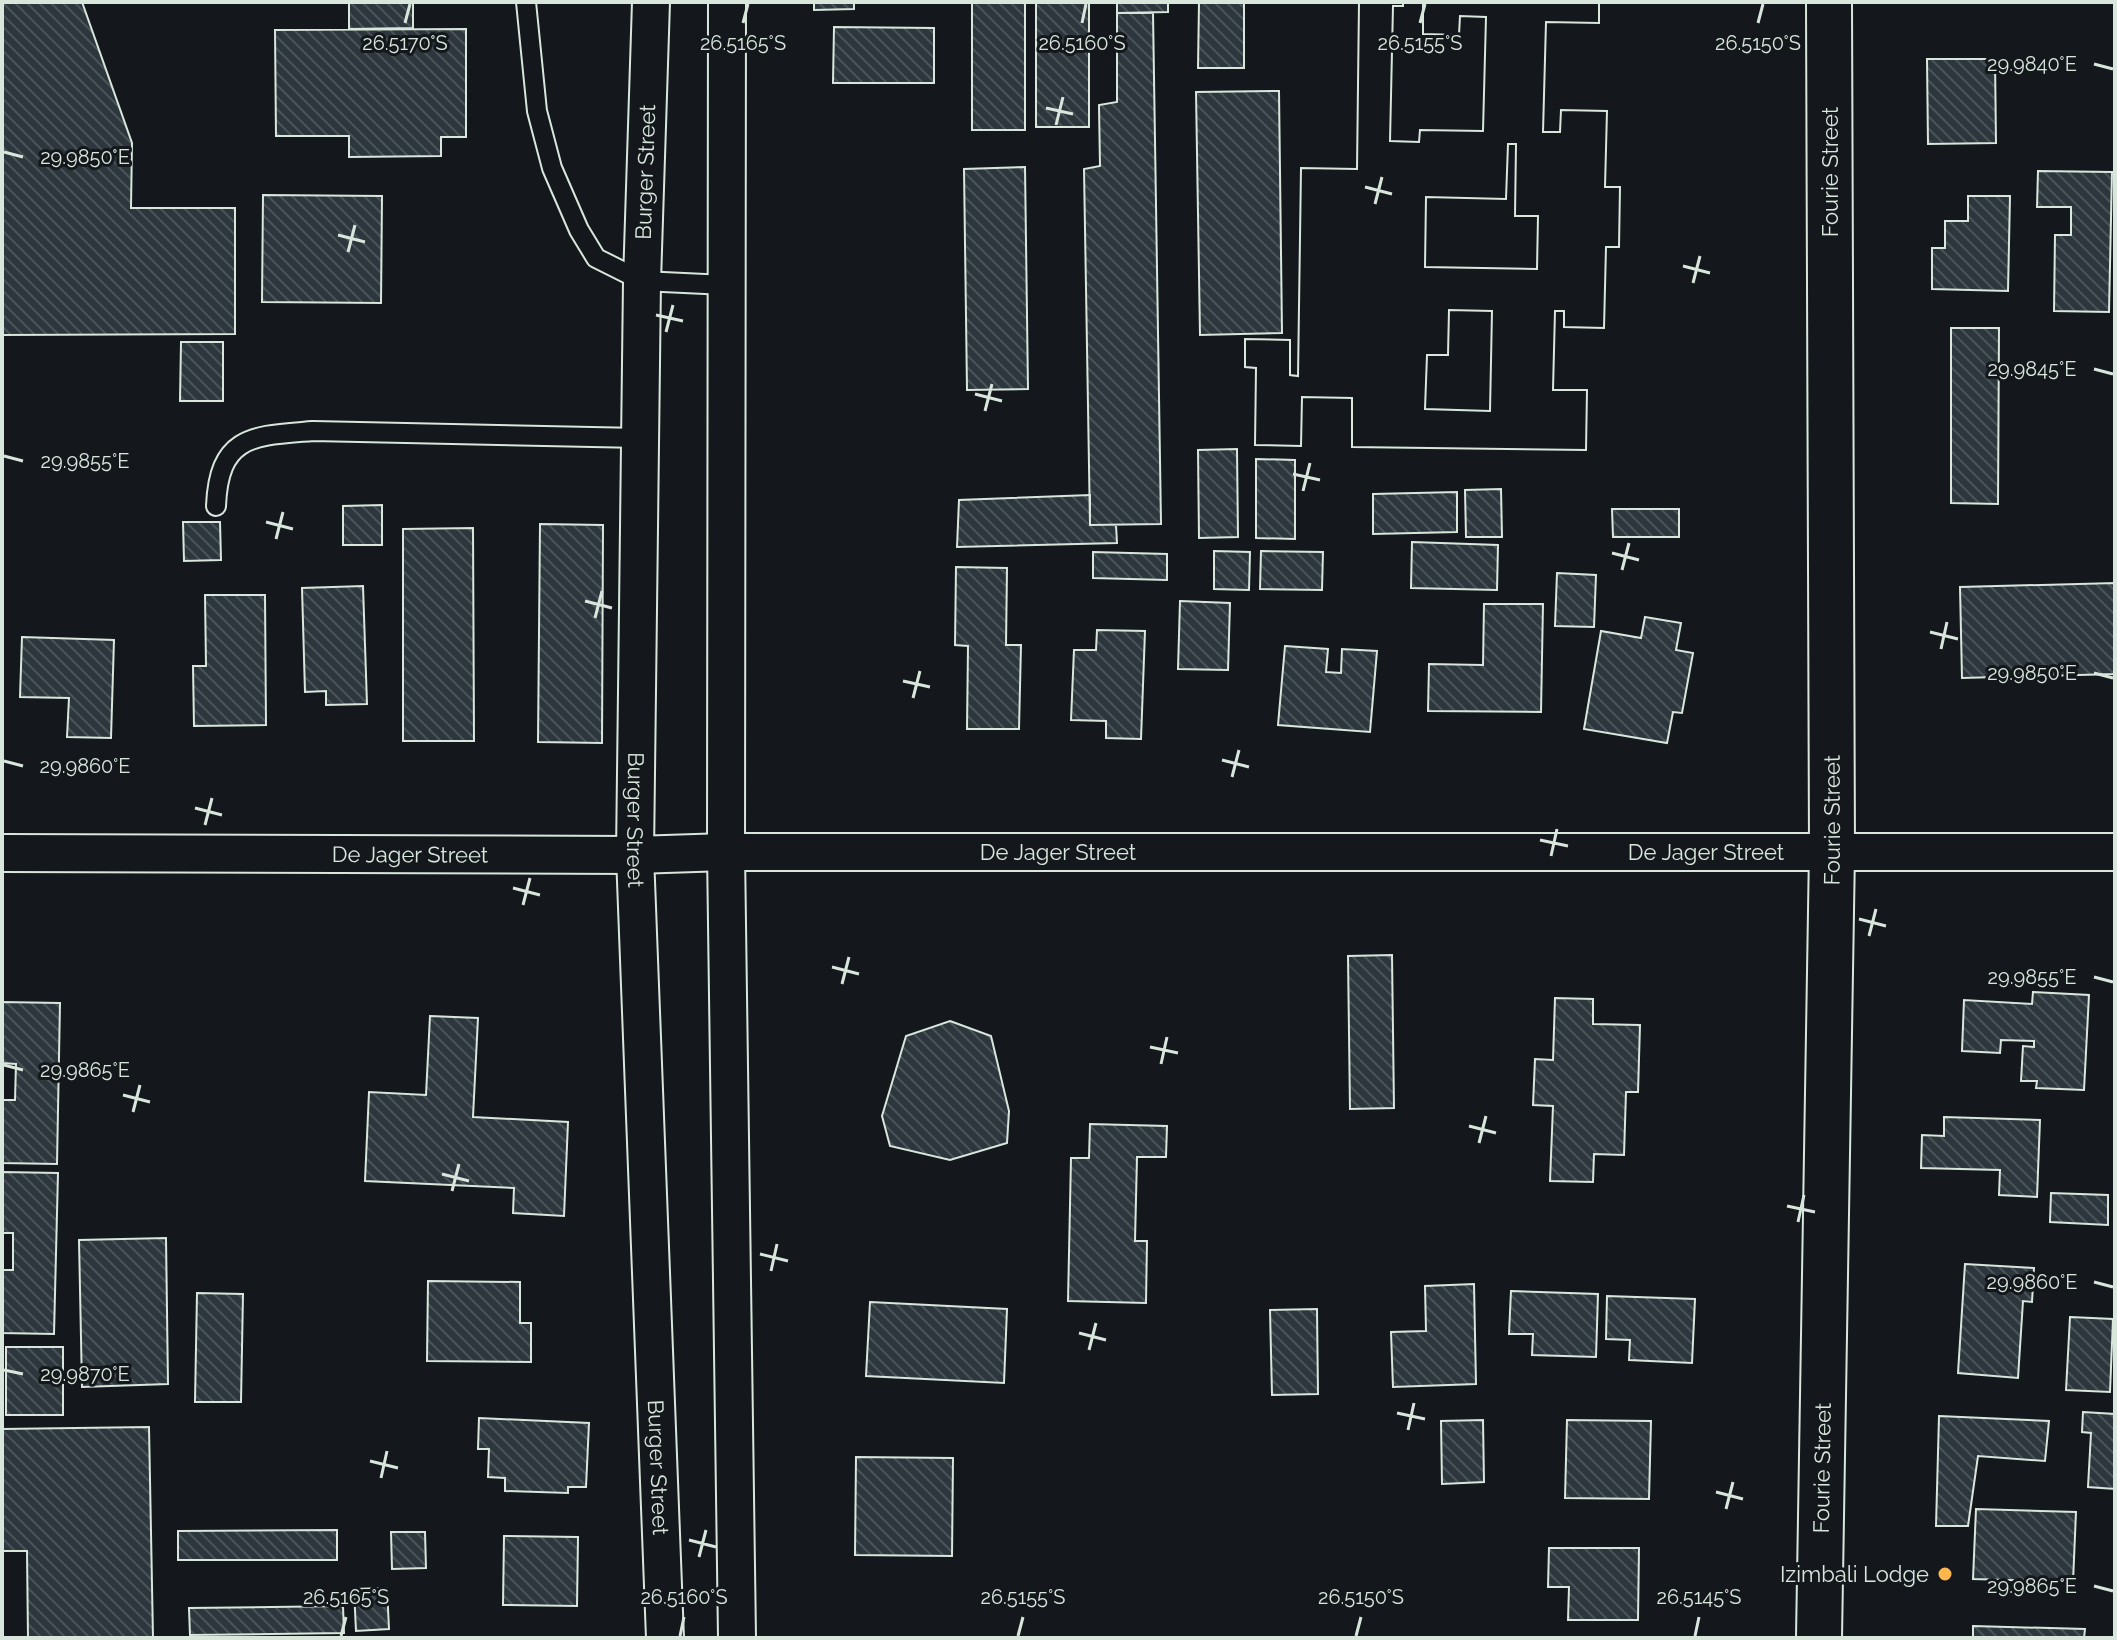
<svg xmlns="http://www.w3.org/2000/svg" width="2117" height="1640" font-family="Raleway,sans-serif">
<style>
.building{fill:url(#building-back-hatch);stroke:#d8e6dc;stroke-width:2;fill-rule:evenodd}
.lines{fill:none;stroke-linecap:round;stroke-linejoin:round}
.lane-casing{stroke:#d8e6dc;stroke-width:22}
.street-casing{stroke:#d8e6dc;stroke-width:40}
.highway-casing{stroke:#d8e6dc;stroke-width:48}
.lane{stroke:#14181c;stroke-width:18}
.street{stroke:#14181c;stroke-width:36}
.highway{stroke:#14181c;stroke-width:44}
.ticks{fill:none;stroke:#d8e6dc;stroke-width:3}
.poi-dot{fill:#ffb74d;stroke:#14181c;stroke-width:3}
.labels{text-anchor:middle;dominant-baseline:central;stroke-width:6;stroke-linejoin:round;paint-order:stroke}
.street-label{font-size:22px;fill:#d8e6dc;stroke:#14181c}
.poi-label{font-size:22px;fill:#d8e6dc;stroke:#14181c;text-anchor:end}
.ticks-label{font-size:20px;text-anchor:middle;fill:#d8e6dc;stroke:#14181c;stroke-width:6;stroke-linejoin:round;paint-order:stroke}
</style>
<defs>
<pattern id="building-back-hatch" width="6" height="6" patternUnits="userSpaceOnUse" patternTransform="scale(2)"><rect width="6" height="6" fill="#2c363c"/><path d="M-1 5l2 2M0 0l6 6M5-1l2 2" fill="none" stroke="#4a5358"/></pattern>
</defs>
<rect width="100%" height="100%" fill="#14181c"/>
<path class="building" d="M2,2H82L132,143L131,208H235V334L2,335Z
M349,2H413V28L349,29Z
M814,2H854V9L814,10Z
M972,2H1025V130H972Z
M1036,2H1089V127H1036Z
M1117,2H1168V12L1117,13Z
M1199,2H1244V68H1198Z
M1359,2H1403V6H1393L1390,141L1419,142L1420,130L1483,131L1486,17L1460,16L1459,35L1423,34V2H1599V23L1546,22L1543,132H1560L1561,110L1607,111L1605,187H1620L1619,247H1606L1604,328L1564,327V311H1555L1553,390H1587L1586,450L1352,447V398L1302,397L1301,446L1255,445L1256,368L1245,367V339L1290,340V375L1298,376L1301,168L1357,169ZM1508,144H1516L1515,216H1538L1537,269L1425,267L1426,197L1506,199ZM1449,310L1492,311L1490,411L1425,409L1427,355H1448Z
M1359,2H1403V6H1393L1390,141L1419,142L1420,130L1483,131L1486,17L1460,16L1459,35L1423,34V2H1599V23L1546,22L1543,132H1560L1561,110L1607,111L1605,187H1620L1619,247H1606L1604,328L1564,327V311H1555L1553,390H1587L1586,450L1352,447V398L1302,397L1301,446L1255,445L1256,368L1245,367V339L1290,340V375L1298,376L1301,168L1357,169Z
M1117,13H1153L1161,524L1090,525L1084,169L1100,166L1099,105L1117,102Z
M834,27L934,28V83H833Z
M466,29V137H441V156L349,157V136H276L275,30Z
M1927,59H1995L1996,143L1928,144Z
M1279,91L1282,333L1200,335L1196,92Z
M1508,144H1516L1515,216H1538L1537,269L1425,267L1426,197L1506,199Z
M1025,167L1028,389L967,390L964,169Z
M2038,171L2112,172L2109,312L2054,311L2055,235H2071V207H2037Z
M263,195L382,196L381,303L262,302Z
M1968,196H2010L2008,291L1932,289V248H1945V221H1968Z
M1449,310L1492,311L1490,411L1425,409L1427,355H1448Z
M1951,328H1999L1998,504L1951,503Z
M181,342H223V401H180Z
M1237,449L1238,537L1199,538L1198,450Z
M1256,459L1295,460V539L1256,538Z
M1501,489L1502,537H1466L1465,490Z
M1457,492V532L1373,534V494Z
M1090,495V525H1116L1117,543L957,547L959,500Z
M382,505V545H343V506Z
M1612,509H1679V537H1613Z
M183,522H220L221,560L184,561Z
M540,524L603,525L602,743L538,742Z
M473,528L474,741H403V529Z
M1412,542L1498,545L1497,590L1411,588Z
M1214,551L1250,552L1249,590L1214,589Z
M1261,551L1323,552L1322,590L1260,589Z
M1093,552L1167,554V580L1093,578Z
M956,567L1007,568L1006,645H1021L1019,729H967L968,646L955,645Z
M1557,573L1596,575L1594,627L1555,626Z
M2115,583V674L1962,678L1960,587Z
M363,586L367,704L326,705V691L305,692L302,588Z
M205,595H265L266,725L194,726L193,666H206Z
M1180,601L1230,603L1228,670L1178,669Z
M1484,604H1543L1541,712L1428,711L1429,664L1483,665Z
M1645,617L1681,623L1676,650L1693,653L1682,713L1673,712L1667,743L1584,729L1601,631L1641,638Z
M1097,630L1145,631L1141,739L1106,738V721L1071,720L1074,650H1096Z
M22,637L114,640L111,738L67,737L69,698L20,697Z
M1285,646L1328,649L1326,672L1341,673L1342,649L1377,651L1370,732L1278,725Z
M1392,955L1394,1108L1350,1109L1348,956Z
M2033,992L2089,995L2084,1090L2036,1088L2037,1081H2021L2023,1046L2034,1047V1041L2001,1040L2000,1053L1962,1051L1964,1000L2032,1004Z
M1555,998L1593,999V1024L1640,1025L1638,1092H1626L1624,1155L1594,1154L1593,1182L1550,1181L1553,1106L1533,1105L1535,1059L1553,1060Z
M2,1002L60,1003L57,1164L2,1163V1100H15L16,1064L2,1063Z
M430,1016L478,1018L473,1117L568,1122L564,1216L513,1213L514,1188L365,1181L369,1092L426,1095Z
M950,1021L991,1036L1009,1111L1007,1143L950,1160L890,1146L882,1116L906,1036Z
M1944,1117L2040,1120L2037,1197L1999,1195L2000,1170L1921,1168L1922,1135L1944,1136Z
M1090,1124L1167,1126L1166,1157H1137L1135,1241H1147L1146,1303L1068,1301L1071,1158H1089Z
M2,1172L58,1173L54,1334L2,1333V1270H13V1233H2Z
M2051,1193L2108,1195V1225L2050,1222Z
M166,1238L168,1384L82,1387L79,1240Z
M1965,1264L2034,1268L2032,1302L2023,1301L2018,1378L1958,1373Z
M428,1281L520,1282V1323H531V1362L427,1361Z
M1474,1284L1476,1384L1393,1387L1391,1332L1426,1331L1425,1286Z
M1511,1291L1598,1294L1596,1357L1532,1355L1533,1334H1509Z
M197,1293L243,1294L241,1402H195Z
M1607,1296L1695,1299L1692,1363L1629,1360L1630,1340L1606,1339Z
M870,1302L1007,1309L1004,1383L866,1376Z
M1317,1309L1318,1394L1272,1395L1270,1310Z
M2070,1317L2113,1319L2110,1392L2066,1390Z
M6,1347H63V1415H6Z
M2083,1412L2115,1414V1489L2088,1487L2091,1433L2082,1432Z
M1939,1416L2049,1421L2045,1461L1978,1456L1968,1526H1936Z
M479,1418L589,1423L586,1487H568V1493L505,1491V1478L488,1477L489,1449H478Z
M1483,1420L1484,1482L1442,1484L1441,1421Z
M1567,1420L1651,1421L1649,1499L1565,1498Z
M149,1427L153,1638H28L27,1551H2V1429Z
M856,1457L953,1458L952,1556L855,1555Z
M1976,1509L2076,1512L2073,1582L1973,1579Z
M337,1530V1560H178V1531Z
M391,1532H425L426,1568L392,1569Z
M504,1536L578,1537L577,1606L503,1605Z
M1549,1548H1639L1638,1620H1568L1569,1587H1548Z
M387,1588L389,1629L356,1631L354,1589Z
M343,1606L344,1633L190,1635L189,1608Z
M1973,1626L2085,1629L2084,1638H1973Z"/>
<g class="lines">
<defs>
<path id="lane" d="M526,2L537,111L552,168L579,230L596,258L642,281L726,285
M216,506C219,434 254,436 313,431L640,438"/>
<g id="street">
<path id="s1" d="M651,2L642,281L635,855L665,1638"/>
<path d="M727,2L726,852L737,1638"/>
<path id="s2" d="M2,853L635,855L726,852H2115"/>
</g>
<g id="highway">
<path id="s3" d="M1819,1638L1832,851L1829,2"/>
</g>
</defs>
<use href="#lane" class="lane-casing"/>
<use href="#street" class="street-casing"/>
<use href="#highway" class="highway-casing"/>
<use href="#lane" class="lane"/>
<use href="#street" class="street"/>
<use href="#highway" class="highway"/>
</g>
<path class="ticks" d="M405,23L410,4M743,23L748,4M1082,23L1086,4M1420,23L1425,4M1758,23L1763,4M2094,64L2113,69M1046,108L1073,114M1056,125L1063,97M4,152L23,157M1365,187L1392,194M1375,204L1382,177M338,235L365,242M348,252L355,225M1683,266L1710,273M1693,283L1700,256M656,315L683,321M666,332L673,305M2094,369L2113,374M975,394L1002,401M985,411L992,384M4,456L23,461M1293,474L1320,480M1303,491L1310,463M266,522L293,529M276,539L283,512M1612,553L1639,560M1622,570L1629,543M585,601L612,608M595,618L602,591M1930,632L1958,639M1941,649L1947,622M2094,673L2113,678M903,681L930,687M913,698L920,671M1222,760L1249,767M4,761L23,766M1232,777L1239,750M195,808L222,815M205,825L212,798M1540,840L1568,846M1551,856L1557,829M513,888L540,895M523,905L530,878M1859,919L1886,926M1869,936L1876,909M832,967L859,974M2094,977L2113,982M842,984L849,957M1150,1047L1178,1053M1161,1064L1167,1037M4,1065L23,1070M123,1095L150,1102M133,1112L140,1085M1469,1126L1496,1133M1479,1143L1486,1116M442,1174L469,1181M452,1191L459,1164M1787,1206L1815,1212M1798,1222L1804,1195M760,1254L788,1261M771,1271L777,1244M2094,1282L2113,1287M1079,1333L1106,1340M1089,1350L1096,1323M4,1370L23,1374M1397,1413L1425,1419M1408,1430L1414,1403M370,1461L398,1468M381,1478L387,1451M1716,1492L1743,1499M1726,1509L1733,1482M689,1540L716,1547M699,1557L706,1530M2094,1586L2113,1591M341,1636L346,1617M680,1636L684,1617M1018,1636L1023,1617M1356,1636L1361,1617M1695,1636L1699,1617"/>
<circle class="poi-dot" cx="1945" cy="1574" r="8"/>
<g class="labels">
<g class="street-label">
<text transform="translate(645 172) rotate(-88)">Burger Street</text>
<text transform="translate(1830 172) rotate(-90)">Fourie Street</text>
<text stroke="none"><textPath href="#s1" startOffset="818">Burger Street</textPath></text>
<text stroke="none"><textPath href="#s3" startOffset="818">Fourie Street</textPath></text>
<text stroke="none"><textPath href="#s2" startOffset="1704">De Jager Street</textPath></text>
<text stroke="none"><textPath href="#s2" startOffset="1056">De Jager Street</textPath></text>
<text stroke="none"><textPath href="#s2" startOffset="408">De Jager Street</textPath></text>
<text stroke="none"><textPath href="#s1" startOffset="1466">Burger Street</textPath></text>
<text stroke="none"><textPath href="#s3" startOffset="170">Fourie Street</textPath></text>
</g>
<g class="poi-label">
<text x="1929" y="1574">Izimbali Lodge</text>
</g>
</g>
<g class="ticks-label">
<text x="405" y="50">26.5170°S</text>
<text x="743" y="50">26.5165°S</text>
<text x="1082" y="50">26.5160°S</text>
<text x="1420" y="50">26.5155°S</text>
<text x="1758" y="50">26.5150°S</text>
<text x="2032" y="71">29.9840°E</text>
<text x="85" y="164">29.9850°E</text>
<text x="2032" y="376">29.9845°E</text>
<text x="85" y="468">29.9855°E</text>
<text x="2032" y="680">29.9850°E</text>
<text x="85" y="773">29.9860°E</text>
<text x="2032" y="984">29.9855°E</text>
<text x="85" y="1077">29.9865°E</text>
<text x="2032" y="1289">29.9860°E</text>
<text x="85" y="1381">29.9870°E</text>
<text x="2032" y="1593">29.9865°E</text>
<text x="346" y="1604">26.5165°S</text>
<text x="684" y="1604">26.5160°S</text>
<text x="1023" y="1604">26.5155°S</text>
<text x="1361" y="1604">26.5150°S</text>
<text x="1699" y="1604">26.5145°S</text>
</g>
<rect width="2117" height="1640" fill="none" stroke="#d8e6dc" stroke-width="8"/>
</svg>
